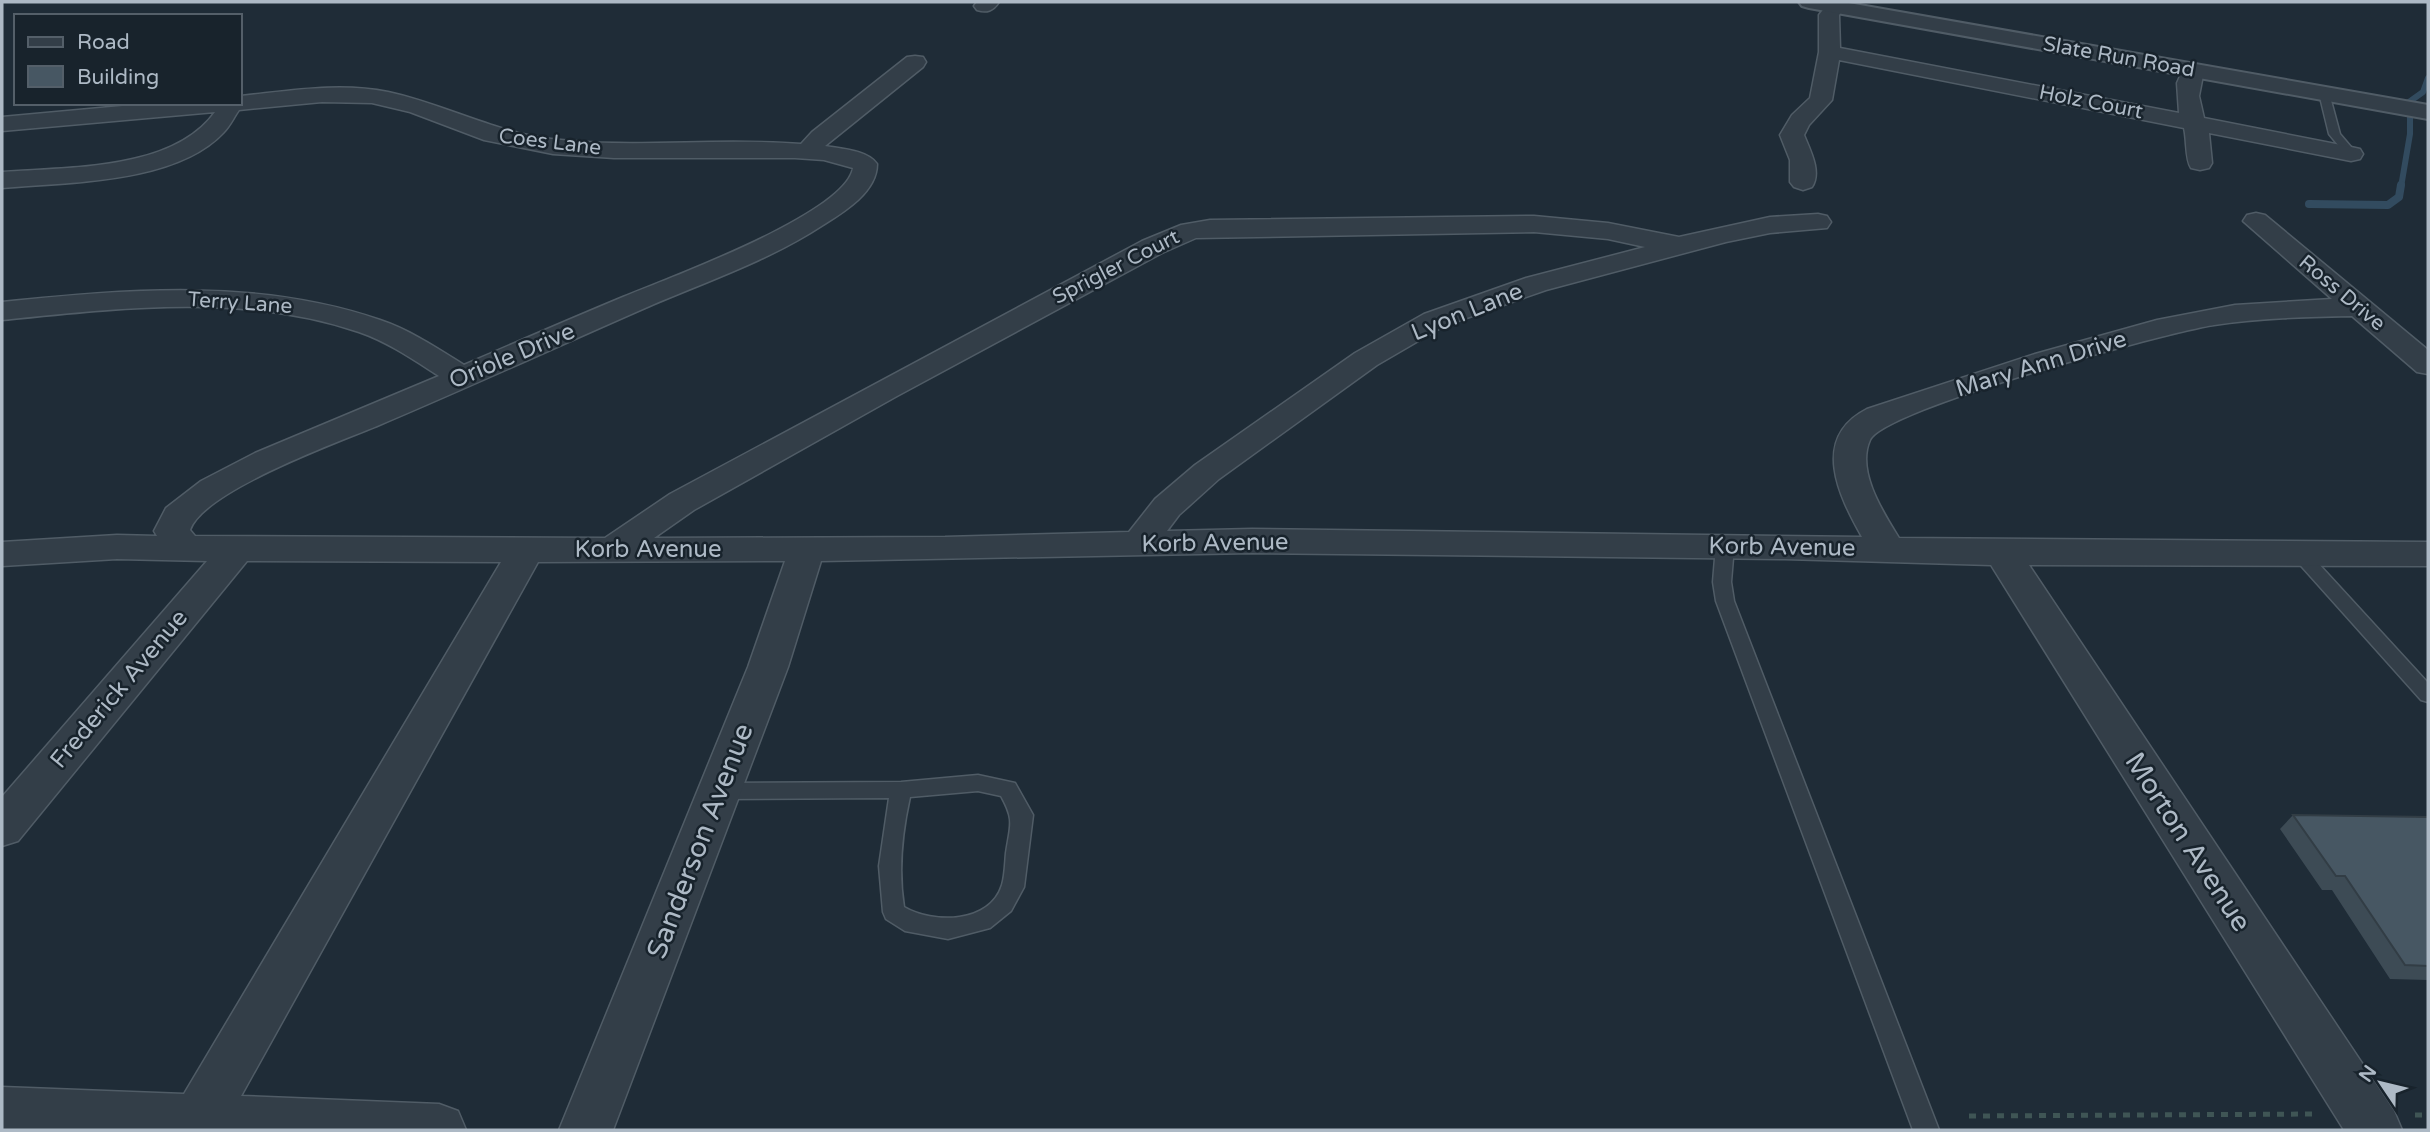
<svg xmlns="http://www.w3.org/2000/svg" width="2430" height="1132" font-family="'Varela Round',sans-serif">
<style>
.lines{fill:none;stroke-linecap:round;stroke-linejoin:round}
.stream-far1{stroke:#324b5f;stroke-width:6}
.stream{stroke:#324b5f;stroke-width:8}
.service-casing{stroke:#505c66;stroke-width:3}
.minor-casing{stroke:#505c66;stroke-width:3}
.tertiary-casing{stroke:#505c66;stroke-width:4}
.path{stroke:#3f5555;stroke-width:5;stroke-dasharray:7 7;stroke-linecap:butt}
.service{fill:#333e48;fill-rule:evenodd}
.minor{fill:#333e48;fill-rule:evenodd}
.tertiary{fill:#333e48;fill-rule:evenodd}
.wall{fill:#3d4b55}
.building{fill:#475763;stroke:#323d45;stroke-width:2}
.labels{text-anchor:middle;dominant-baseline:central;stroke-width:5;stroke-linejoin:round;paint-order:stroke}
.far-street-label{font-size:21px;fill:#adb9c5;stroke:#18232c}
.street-label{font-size:24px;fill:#adb9c5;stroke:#18232c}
.near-street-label{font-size:28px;fill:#adb9c5;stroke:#18232c}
</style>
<rect width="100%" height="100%" fill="#1f2c37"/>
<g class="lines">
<path class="stream-far1" d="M2409,102L2423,92L2428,78
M2401,187L2410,134V115"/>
<path class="stream" d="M2309,204L2388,205L2399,197L2401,185"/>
<defs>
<path id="service" d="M2324,90L2329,93L2340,134L2357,154L2355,156H2347L2329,134L2319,93Z
M1725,540L1734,546L1731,582L1734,601L1939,1130H1913L1716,601L1713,582L1716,546Z
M2300,548L2306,550L2428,683V702L2421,700L2294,558L2291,554Z
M978,775L1015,783L1033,815L1024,887L1011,911L990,928L948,939L905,931L886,919L883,912L879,866L889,798L720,799L713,797L710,791L713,785L720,783L901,782ZM978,791L1001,796C1015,821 1010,825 1006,853C1005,863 1005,875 1002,885C990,924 933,924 904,907C898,870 902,833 910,797Z"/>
<path id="minor" d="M977,2H999C993,11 987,13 977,10L974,6Z
M1829,2H1849L1839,15L1840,48L2179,113L2177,83L2185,65H2201L2204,70L2199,96L2204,118L2351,147L2360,149L2363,154L2360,159L2351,161L2209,133L2212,163L2209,168L2200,170L2191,168C2185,159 2187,140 2184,128L1839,60L1832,100L1809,125L1804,135C1810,150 1822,172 1812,187L1803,190L1794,187L1790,182V160L1780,135L1792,115L1810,98L1819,52V15Z
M915,56L923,57L926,62L923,67L825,146C841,149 868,150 877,164C877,192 844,212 823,225C768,261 705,282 645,308C556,347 467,388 377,426C338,442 203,491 190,530L195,536L605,538L670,494L1142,241L1181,225L1210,220L1534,216L1608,223L1679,237L1770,217L1818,214L1827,216L1831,222L1827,228L1770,233L1726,242L1546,290L1444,326L1377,365L1219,479L1179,515L1167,531L1252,529L1862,537C1839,496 1810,438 1867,409L2035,354L2157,320L2235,305L2332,299L2243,221L2247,215L2256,213L2265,215L2428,350V374L2417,372L2352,316C2306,317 2260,318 2214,325C2168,332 1884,409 1870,440C1856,471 1883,512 1899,538L2428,542V566L2029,565L2394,1111L2402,1130H2344L1991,565L1785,559L1252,553L821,561L788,667L613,1130H559L748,667L785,561L538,562L241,1096L439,1104L458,1111L466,1130H2V1087L184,1094L501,562L247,561L18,841L2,846V797L207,561L117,559L2,566V542L117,535L157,536L154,531L166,508L201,481L255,453L439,376C414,360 388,342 359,332C245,293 120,308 2,320V302C128,289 258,278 380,320C410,330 437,348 464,365C517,342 570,319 623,297C666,279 846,214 853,168L824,160L795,158H614L553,154L484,140L410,112L372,103L322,102L239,110C234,117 230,126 224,132C176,184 67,182 2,188V172C67,167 173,171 215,112L2,131V117L155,103H240V96C289,91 340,82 388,92C444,104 494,132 551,139C634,149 718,137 801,144L812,132L907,57ZM1534,232L1608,239L1645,247L1526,278L1424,314L1355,353L1195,465L1155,499L1129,532L945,537L654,538L694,510L897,396L1162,253L1196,238Z"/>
<path id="tertiary" d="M1799,2H1843L2428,105V119L1809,8L1802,6Z"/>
</defs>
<use href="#service" class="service-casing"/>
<use href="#minor" class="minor-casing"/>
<use href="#tertiary" class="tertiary-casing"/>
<path class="path" d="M2415,1115H2428
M1969,1116L2315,1114"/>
<use href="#service" class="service"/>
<use href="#minor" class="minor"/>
<use href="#tertiary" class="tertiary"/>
</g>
<path class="wall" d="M2293,815L2428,817V980L2390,979L2332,890H2322L2280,829Z"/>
<path class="building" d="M2293,815L2428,817V966L2405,965L2345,876H2336Z"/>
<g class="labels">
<g class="far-street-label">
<text transform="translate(2119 57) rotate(10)">Slate Run Road</text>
<text transform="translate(2091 102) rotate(11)">Holz Court</text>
<text transform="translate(550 142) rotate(7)">Coes Lane</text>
<text transform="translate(1116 267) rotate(-27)">Sprigler Court</text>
<text transform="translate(2342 293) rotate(40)">Ross Drive</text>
<text transform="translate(240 303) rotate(4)">Terry Lane</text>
</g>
<g class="street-label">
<text transform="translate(1467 312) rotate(-22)">Lyon Lane</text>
<text transform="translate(512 356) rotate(-23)">Oriole Drive</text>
<text transform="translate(2041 364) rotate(-17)">Mary Ann Drive</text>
<text transform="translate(1215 543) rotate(-1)">Korb Avenue</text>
<text transform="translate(1782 547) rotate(1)">Korb Avenue</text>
<text x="648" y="549">Korb Avenue</text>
<text transform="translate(119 689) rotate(-50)">Frederick Avenue</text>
</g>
<g class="near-street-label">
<text transform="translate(700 841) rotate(-69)">Sanderson Avenue</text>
<text transform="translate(2188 842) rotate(57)">Morton Avenue</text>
</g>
</g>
<rect width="2430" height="1132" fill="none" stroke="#adb9c5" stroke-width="7"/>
<rect x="14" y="14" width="228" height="91" fill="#18232c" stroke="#545f69" stroke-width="2"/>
<rect x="28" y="37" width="35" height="10" fill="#333e48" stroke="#545f69" stroke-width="2"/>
<text x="77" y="49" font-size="21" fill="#adb9c5">Road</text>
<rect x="28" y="66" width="35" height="21" fill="#475763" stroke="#545f69" stroke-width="2"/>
<text x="77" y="84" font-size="21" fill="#adb9c5">Building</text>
<g transform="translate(2381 1083) rotate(305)" stroke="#18232c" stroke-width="5" paint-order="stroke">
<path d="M0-5L12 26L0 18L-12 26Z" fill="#adb9c5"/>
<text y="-10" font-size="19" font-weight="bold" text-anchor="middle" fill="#adb9c5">N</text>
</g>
</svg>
